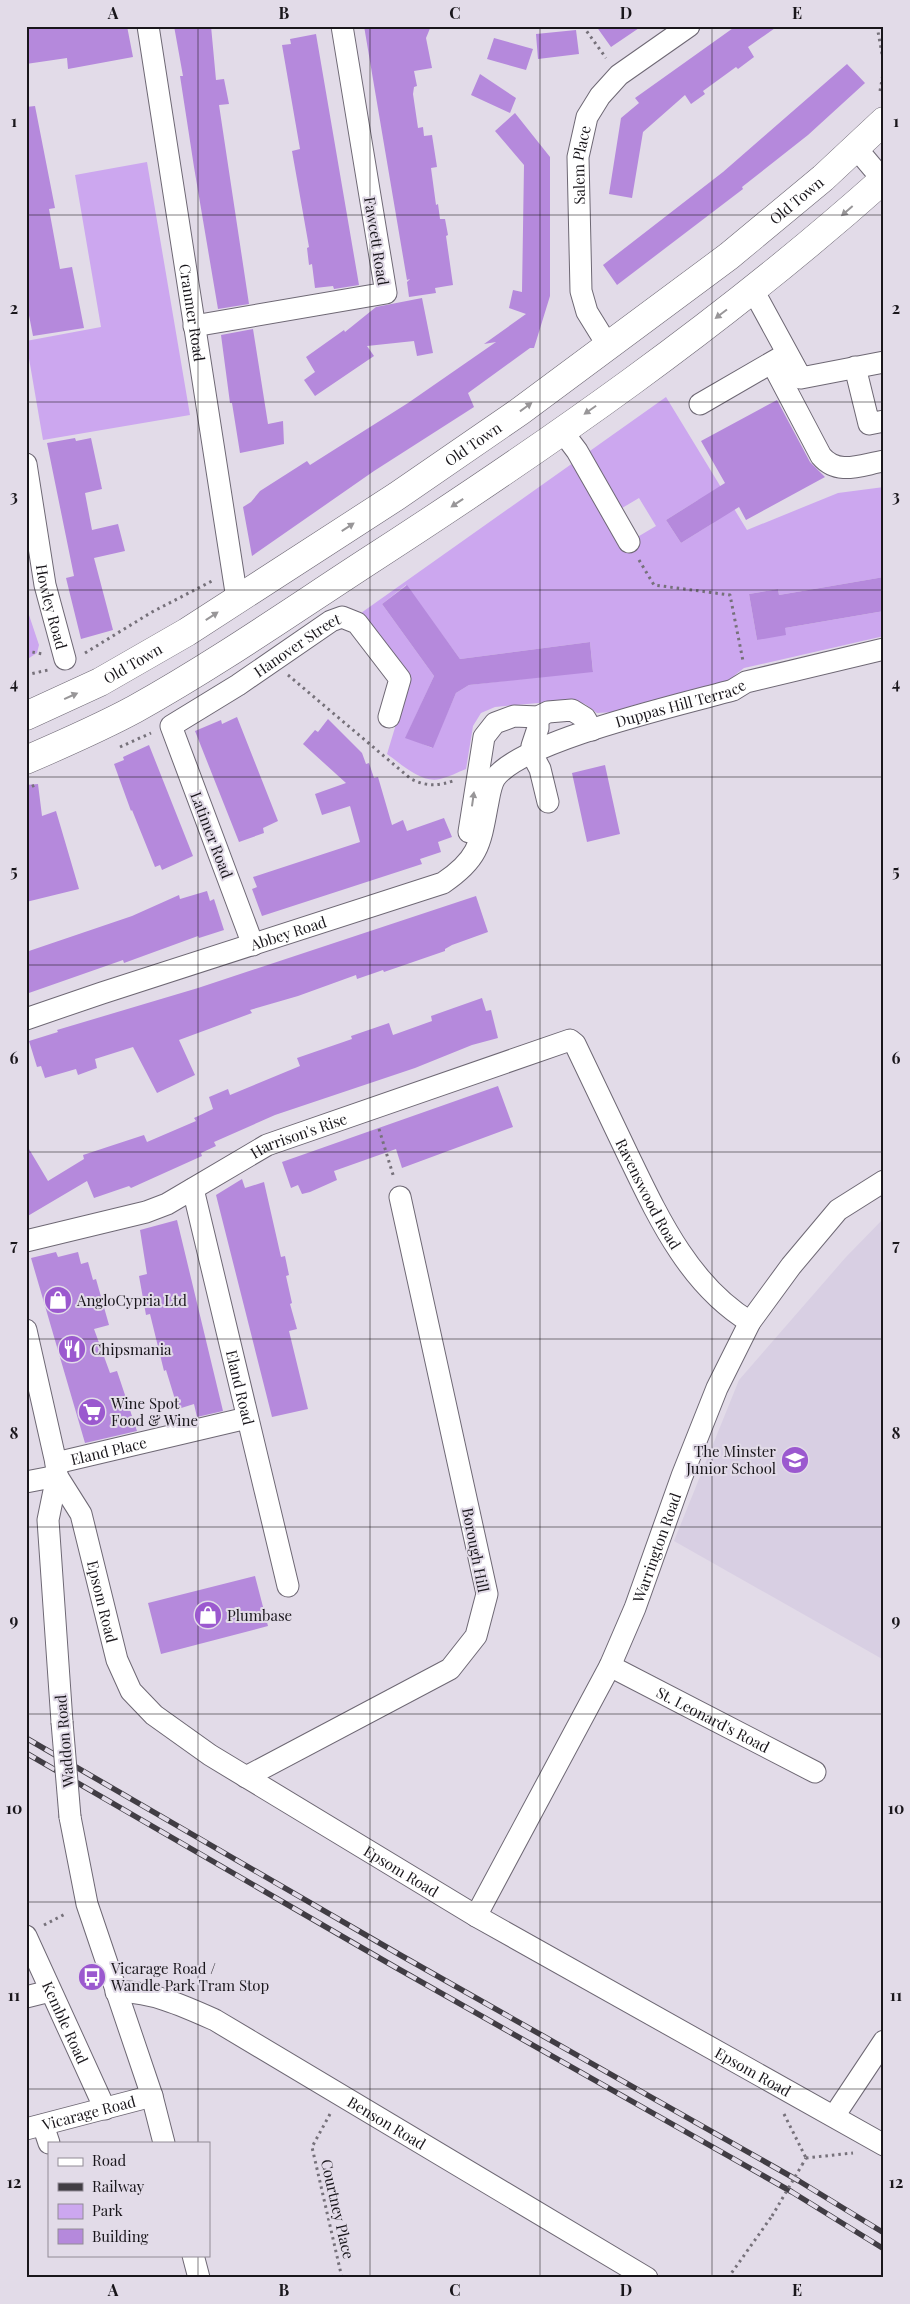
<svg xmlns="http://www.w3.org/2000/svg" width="910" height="2304" font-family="'Playfair Display',serif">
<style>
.built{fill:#d8cfe3}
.green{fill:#cca7ef;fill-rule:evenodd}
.building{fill:#b589dc}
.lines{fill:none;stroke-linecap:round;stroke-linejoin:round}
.minor-casing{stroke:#6e6874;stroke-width:23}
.major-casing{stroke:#6e6874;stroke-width:29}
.path{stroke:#76717a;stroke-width:3;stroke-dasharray:2.5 4;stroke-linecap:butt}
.minor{stroke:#fff;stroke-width:21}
.major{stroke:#fff;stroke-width:28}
.rail-casing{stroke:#413d44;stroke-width:5.5}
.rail{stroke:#e2dbe8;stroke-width:4;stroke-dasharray:11;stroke-linecap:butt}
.minor-bridge-casing{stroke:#6e6874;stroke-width:23;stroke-linecap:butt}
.path-bridge{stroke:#76717a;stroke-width:3;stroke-dasharray:2.5 4;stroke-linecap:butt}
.minor-bridge{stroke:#fff;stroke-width:21}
.oneway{fill:#989698}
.grid{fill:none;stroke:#19161b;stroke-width:1;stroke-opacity:0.55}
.labels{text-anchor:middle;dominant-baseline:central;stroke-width:4;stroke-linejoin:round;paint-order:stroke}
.street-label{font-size:15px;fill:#19161b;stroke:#e2dbe8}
.poi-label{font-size:15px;fill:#19161b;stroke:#e2dbe8;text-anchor:start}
.neatline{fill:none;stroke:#19161b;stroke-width:2}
.grid-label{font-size:16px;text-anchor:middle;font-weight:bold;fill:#19161b}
</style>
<rect width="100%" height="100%" fill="#e2dbe8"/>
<path class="built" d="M884,1218V1660L674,1541L739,1380L846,1257Z"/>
<path class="green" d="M147,162L190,415L43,440L26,341L101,327L75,175Z
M666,397L747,530L838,493L884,487V577L779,595L778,589L749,594L757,640L785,628L884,611V636L744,668L735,675L729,684L615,712L597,713L585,704L571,700L495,707L481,713L473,726L466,769C458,772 449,777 440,779C422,784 400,763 387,754L410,678L361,613ZM639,498L656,526L629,542L612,514ZM698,500L713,523L681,543L666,520ZM406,585L460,659L590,642L593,671L469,685L456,693L432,748L406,737L434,676L382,604Z
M26,606L39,645L37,653L26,660Z"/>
<path class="building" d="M26,26H127L133,57L68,69L67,58L26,64Z
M174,26H211L216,80L224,79L229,104L219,105L249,304L218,309L194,167L180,76H183Z
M364,26H431L426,38L432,68L414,71L417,86L414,87L413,94L418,128L423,127L424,136L432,135L437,167L431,168L436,205L438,204L440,219H445L448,235L446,236L453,285L435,288L436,293L409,297L407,282L410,279L407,280Z
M596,26H642L611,47Z
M736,26H778L748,47L754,57L738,69L736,67L703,91L705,94L691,104L685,95L643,132L632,198L609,194L621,118L639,103L635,98Z
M576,30L579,54L538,59L536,34Z
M316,34L359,285L334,289L333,286L315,288L312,264L309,265L307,248L309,247L292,151L300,149L282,45L291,44L290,39Z
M494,38L533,49L526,70L487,59Z
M847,64L865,83L808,135L742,187L743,189L617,285L603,265L723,172Z
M480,74L516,98L510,113L471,95Z
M35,106L55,208L49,209L60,269L72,267L84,328L33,336L26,300V107Z
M515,113L550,157V296L534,348H530L468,393L474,407L374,471L252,556L243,507L251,502L260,491L307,461L310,465L408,403L496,342L484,344L526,314L509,308L513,290L522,292L524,165L495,131Z
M422,298L433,353L417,356L414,341L367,346L374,356L315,396L304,380L315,372L306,357L344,330L345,332L376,307Z
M253,329L268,424L283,421L284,444L240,453L232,403H230L221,335Z
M777,400L810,462L825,477L746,520L739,507L681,543L666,520L725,483L701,441Z
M75,438L76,441L91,438L102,489L85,493L92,530L118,524L125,551L94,558L113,630L81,639L66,578L74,576L47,443Z
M884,577V611L785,628L786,635L757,640L749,594L778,589L779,595Z
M407,585L460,659L590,642L593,672L469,685L456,693L433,748L405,738L434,676L382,604Z
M237,717L278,821L263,828L264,833L239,842L195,731L221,720L222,724Z
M328,719L362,753L366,764L369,763L374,778L378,777L392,825L403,820L407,831L444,818L452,837L438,842L441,852L420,859L422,864L262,916L252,889L257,887L253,877L360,842L350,806L322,815L315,794L346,783L303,744L315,730L318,732Z
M149,745L193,856L162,870L160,865L155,867L132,810L131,811L114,764L124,760L123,757Z
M605,765L620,834L587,842L572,773Z
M38,784L42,816L56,811L79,889L26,902V785Z
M207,891L210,901L214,899L224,930L199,938L198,936L124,963L123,960L26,994V952L132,916L179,895L180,899Z
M476,896L488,932L452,945L445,949V951L384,972L383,970L357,979L356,975L298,996L250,1010L252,1013L179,1040L195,1075L157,1093L133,1047L95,1059L97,1068L78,1075L76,1069L45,1078L41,1066L37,1067L29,1041L58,1032L57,1030L198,988Z
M482,998L486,1011L491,1010L498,1038L472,1045L415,1068L275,1115L214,1142L216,1146L201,1153L202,1156L131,1188L129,1186L94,1198L87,1181L26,1217V1144L48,1181L84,1159L83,1155L144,1135L147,1142L196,1121L194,1118L213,1109L209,1097L228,1089L230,1095L300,1066L297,1058L352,1039L351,1036L389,1023L393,1035L432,1021L431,1016Z
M498,1086L513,1127L402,1168L396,1149L334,1171L337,1180L310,1192L302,1194L298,1185L291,1188L282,1162Z
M242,1179L245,1188L264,1182L281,1257L285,1256L289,1275L286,1276L292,1303L290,1304L297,1329L289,1331L308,1409L272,1417L216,1195Z
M177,1220L223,1411L197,1417L194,1404L178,1409L166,1370L164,1371L150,1314L146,1315L139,1276L147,1274L140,1230Z
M56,1252L58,1257L78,1252L81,1264L88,1262L93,1280L96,1279L109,1325L94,1329L110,1373L117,1371L137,1431L85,1443L31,1258Z
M255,1576L268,1626L161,1654L148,1603Z"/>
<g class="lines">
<defs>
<g id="minor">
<path id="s1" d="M148,26L237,599"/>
<path d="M856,148L883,180"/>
<path d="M753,290L801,378L884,362"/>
<path d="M194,326L386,293L342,26"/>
<path id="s2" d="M608,346L587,312L581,291L578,157L587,117L600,96L619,75L689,26"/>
<path d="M772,363L821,456C838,476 860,465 884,461"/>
<path d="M855,367L869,424L884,421"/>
<path d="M700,404L783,356"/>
<path d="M562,431L577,451L629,542"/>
<path id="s3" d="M26,464L45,585L65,659"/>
<path d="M538,717V728L532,746V754L540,769L548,802"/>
<path d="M469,832L484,737L495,723L514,716L538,717L548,712L572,710L585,718L592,730"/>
<path id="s4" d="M253,945L171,726L238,685L331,621L342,617L357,623L400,679L389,717"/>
<path id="s5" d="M26,1019L102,993L443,883C477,860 480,846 487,807C489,798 490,786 495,778C523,740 684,704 733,690L746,682L884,649"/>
<path id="s6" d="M193,1189L288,1586"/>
<path id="s7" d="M26,1241L146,1212L167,1204L267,1145L570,1040L575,1044C593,1081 610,1118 628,1155C658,1217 689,1285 750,1322"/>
<path d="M26,1330L56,1463L57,1476L48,1520L62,1722"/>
<path id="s8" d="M56,1463L247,1418"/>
<path id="s9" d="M57,1476L81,1514L117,1660L131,1691L154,1715L210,1755L476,1916L884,2145"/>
<path d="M26,1482L57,1476"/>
<path id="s10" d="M610,1666L815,1772"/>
<path d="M246,1777L450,1669L476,1636L487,1594L400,1197"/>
<path d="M70,1817L87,1904L152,2096L164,2143"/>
<path id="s11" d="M476,1916L610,1666L635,1608L682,1476L717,1388L750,1322L791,1266L838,1210L884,1181"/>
<path id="s12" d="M26,1936L105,2109"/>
<path id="s13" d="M116,1992C149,1990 186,2007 215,2020L647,2278"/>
<path d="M26,1997L50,1991"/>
<path d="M834,2116L884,2041"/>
<path d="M43,2125L49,2143"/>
<path id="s14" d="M26,2129L152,2096"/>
<path d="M193,2255L199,2278"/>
</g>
<g id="major">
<path id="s15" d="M26,716L100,682L187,632L397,496L519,412L729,256L823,178L884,121"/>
<path d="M26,760C63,744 100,728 135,709C214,665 289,613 364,564C545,447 723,323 884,179"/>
</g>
</defs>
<use href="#minor" class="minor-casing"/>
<use href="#major" class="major-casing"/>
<path class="path" d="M583,26L606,58
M877,26L884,65
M880,91L884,68
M639,560L654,585L730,595L743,661
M26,651L43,654
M85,653L152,612L212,581
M26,675L48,670
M288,675L411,779C428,787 438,786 456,780
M120,747L151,733
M26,789L37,784
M379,1129L394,1178
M44,1925L67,1913
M330,2114L312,2147L342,2278
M784,2114L806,2158
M806,2158L853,2153
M802,2165L806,2158
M728,2278L772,2216"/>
<use href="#minor" class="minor"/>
<use href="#major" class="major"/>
<defs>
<path id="rail" d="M26,1738L402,1956L799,2181L884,2233
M26,1753L395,1967L792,2192L884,2249"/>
</defs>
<use href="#rail" class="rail-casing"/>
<use href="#rail" class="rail"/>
<defs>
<path id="minor-bridge" d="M62,1722L70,1817"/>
</defs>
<use href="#minor-bridge" class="minor-bridge-casing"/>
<path class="path-bridge" d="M772,2216L802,2165"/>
<use href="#minor-bridge" class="minor-bridge"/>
</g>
<defs><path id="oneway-solid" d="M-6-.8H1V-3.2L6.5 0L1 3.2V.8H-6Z" transform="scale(1.25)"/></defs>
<g class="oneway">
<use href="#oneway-solid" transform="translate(847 211) rotate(139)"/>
<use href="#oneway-solid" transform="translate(721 314) rotate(143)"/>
<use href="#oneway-solid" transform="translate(526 407) rotate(-36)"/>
<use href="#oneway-solid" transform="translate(590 410) rotate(145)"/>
<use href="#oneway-solid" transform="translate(457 503) rotate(146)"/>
<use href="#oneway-solid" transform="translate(348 527) rotate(-33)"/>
<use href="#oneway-solid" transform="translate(212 616) rotate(-33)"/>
<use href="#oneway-solid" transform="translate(71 696) rotate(-24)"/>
<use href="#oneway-solid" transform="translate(473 799) rotate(-82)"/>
</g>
<path class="grid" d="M198,26V2143M370,26V2278M540,26V2278M712,26V2278M26,215H884M26,402H884M26,590H884M26,777H884M26,965H884M26,1152H884M26,1339H884M26,1527H884M26,1714H884M26,1902H884M26,2089H884M198,2255V2278"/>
<defs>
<symbol id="shop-disc" viewBox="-11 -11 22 22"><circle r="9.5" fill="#9b59cf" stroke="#e2dbe8"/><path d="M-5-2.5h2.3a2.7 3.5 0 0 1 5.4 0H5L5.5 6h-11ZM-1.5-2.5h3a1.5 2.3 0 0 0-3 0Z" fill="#fff"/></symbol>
<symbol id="restaurant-disc" viewBox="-11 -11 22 22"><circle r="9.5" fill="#9b59cf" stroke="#e2dbe8"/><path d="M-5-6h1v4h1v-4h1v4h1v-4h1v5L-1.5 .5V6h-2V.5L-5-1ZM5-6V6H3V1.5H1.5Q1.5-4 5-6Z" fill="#fff"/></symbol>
<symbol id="supermarket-disc" viewBox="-11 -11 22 22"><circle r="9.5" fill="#9b59cf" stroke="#e2dbe8"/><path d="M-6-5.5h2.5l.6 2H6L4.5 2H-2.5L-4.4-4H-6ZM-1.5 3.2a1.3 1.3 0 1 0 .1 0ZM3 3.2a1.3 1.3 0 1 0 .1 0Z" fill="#fff"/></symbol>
<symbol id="school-disc" viewBox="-11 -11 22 22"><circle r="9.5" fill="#9b59cf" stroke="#e2dbe8"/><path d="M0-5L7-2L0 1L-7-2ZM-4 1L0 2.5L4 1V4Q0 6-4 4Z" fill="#fff"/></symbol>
<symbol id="bus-disc" viewBox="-11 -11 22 22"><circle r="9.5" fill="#9b59cf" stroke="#e2dbe8"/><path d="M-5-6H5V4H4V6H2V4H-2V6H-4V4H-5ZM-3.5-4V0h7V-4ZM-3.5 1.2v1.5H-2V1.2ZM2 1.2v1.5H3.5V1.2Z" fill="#fff"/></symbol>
</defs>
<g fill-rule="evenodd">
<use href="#shop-disc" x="42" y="1284" width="32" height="32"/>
<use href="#restaurant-disc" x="56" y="1333" width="32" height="32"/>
<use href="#supermarket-disc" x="76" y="1396" width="32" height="32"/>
<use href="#school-disc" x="779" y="1444" width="32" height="32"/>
<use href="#shop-disc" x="192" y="1599" width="32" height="32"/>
<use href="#bus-disc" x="76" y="1961" width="32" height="32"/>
</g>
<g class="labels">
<g class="street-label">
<text stroke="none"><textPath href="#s2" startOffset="188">Salem Place</textPath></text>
<text stroke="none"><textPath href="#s15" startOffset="929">Old Town</textPath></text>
<text transform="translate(377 241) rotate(81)">Fawcett Road</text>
<text stroke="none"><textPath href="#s1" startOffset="290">Cranmer Road</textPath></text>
<text stroke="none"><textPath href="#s15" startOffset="524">Old Town</textPath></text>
<text stroke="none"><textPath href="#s3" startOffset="145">Howley Road</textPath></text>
<text stroke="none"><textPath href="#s4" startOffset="384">Hanover Street</textPath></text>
<text stroke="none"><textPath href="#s15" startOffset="119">Old Town</textPath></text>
<text stroke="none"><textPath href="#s5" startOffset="762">Duppas Hill Terrace</textPath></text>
<text transform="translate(212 835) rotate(69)">Latimer Road</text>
<text stroke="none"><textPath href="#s5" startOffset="276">Abbey Road</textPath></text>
<text stroke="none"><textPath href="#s7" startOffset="295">Harrison's Rise</textPath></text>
<text stroke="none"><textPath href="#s7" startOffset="756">Ravenswood Road</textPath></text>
<text stroke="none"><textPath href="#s6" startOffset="204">Eland Road</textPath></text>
<text stroke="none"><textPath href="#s8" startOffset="54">Eland Place</textPath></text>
<text stroke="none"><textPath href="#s11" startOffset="411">Warrington Road</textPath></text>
<text transform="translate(476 1550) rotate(79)">Borough Hill</text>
<text stroke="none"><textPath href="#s9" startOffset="135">Epsom Road</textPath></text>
<text stroke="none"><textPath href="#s10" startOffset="116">St. Leonard's Road</textPath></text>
<text transform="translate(64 1741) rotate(-95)">Waddon Road</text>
<text stroke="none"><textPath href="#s9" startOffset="555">Epsom Road</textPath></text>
<text stroke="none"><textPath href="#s12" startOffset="95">Kemble Road</textPath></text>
<text stroke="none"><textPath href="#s9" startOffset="960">Epsom Road</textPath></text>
<text stroke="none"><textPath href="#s14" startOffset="65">Vicarage Road</textPath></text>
<text stroke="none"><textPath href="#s13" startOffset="304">Benson Road</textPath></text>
<text transform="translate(338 2209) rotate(77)">Courtney Place</text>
</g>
<g class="poi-label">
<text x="77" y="1300">AngloCypria Ltd</text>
<text x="91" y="1349">Chipsmania</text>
<text x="111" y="1403">Wine Spot<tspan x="111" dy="17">Food &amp; Wine</tspan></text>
<text x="776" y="1451" text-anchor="end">The Minster<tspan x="776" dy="17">Junior School</tspan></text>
<text x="227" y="1615">Plumbase</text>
<text x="111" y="1968">Vicarage Road /<tspan x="111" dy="17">Wandle Park Tram Stop</tspan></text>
</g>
</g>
<rect width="910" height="2304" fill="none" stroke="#e2dbe8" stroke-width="55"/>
<rect x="48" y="2142" width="162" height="115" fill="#e2dbe8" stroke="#928c96"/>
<rect x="58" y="2158" width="25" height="8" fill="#ffffff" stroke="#928c96"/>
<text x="92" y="2166" font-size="15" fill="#19161b">Road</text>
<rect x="58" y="2183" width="25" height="8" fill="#413d44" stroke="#928c96"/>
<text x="92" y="2192" font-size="15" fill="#19161b">Railway</text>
<rect x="58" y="2204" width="25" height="15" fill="#cca7ef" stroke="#928c96"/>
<text x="92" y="2216" font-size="15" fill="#19161b">Park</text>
<rect x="58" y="2229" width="25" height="15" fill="#b589dc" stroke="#928c96"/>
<text x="92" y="2242" font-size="15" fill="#19161b">Building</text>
<rect x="28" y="28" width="854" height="2248" class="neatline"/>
<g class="grid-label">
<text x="113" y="19">A</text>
<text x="284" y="19">B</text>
<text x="455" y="19">C</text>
<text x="626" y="19">D</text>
<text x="797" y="19">E</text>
<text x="14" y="127">1</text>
<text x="896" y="127">1</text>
<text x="14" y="314">2</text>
<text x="896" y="314">2</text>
<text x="14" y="502">3</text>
<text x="896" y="502">3</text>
<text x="14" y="689">4</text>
<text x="896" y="689">4</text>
<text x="14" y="877">5</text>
<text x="896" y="877">5</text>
<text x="14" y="1064">6</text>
<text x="896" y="1064">6</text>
<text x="14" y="1251">7</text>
<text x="896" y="1251">7</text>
<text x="14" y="1439">8</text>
<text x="896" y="1439">8</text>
<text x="14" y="1626">9</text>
<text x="896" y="1626">9</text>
<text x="14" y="1814">10</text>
<text x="896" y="1814">10</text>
<text x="14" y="2001">11</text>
<text x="896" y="2001">11</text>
<text x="14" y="2188">12</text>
<text x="896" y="2188">12</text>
<text x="113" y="2296">A</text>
<text x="284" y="2296">B</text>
<text x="455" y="2296">C</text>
<text x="626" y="2296">D</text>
<text x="797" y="2296">E</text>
</g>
</svg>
